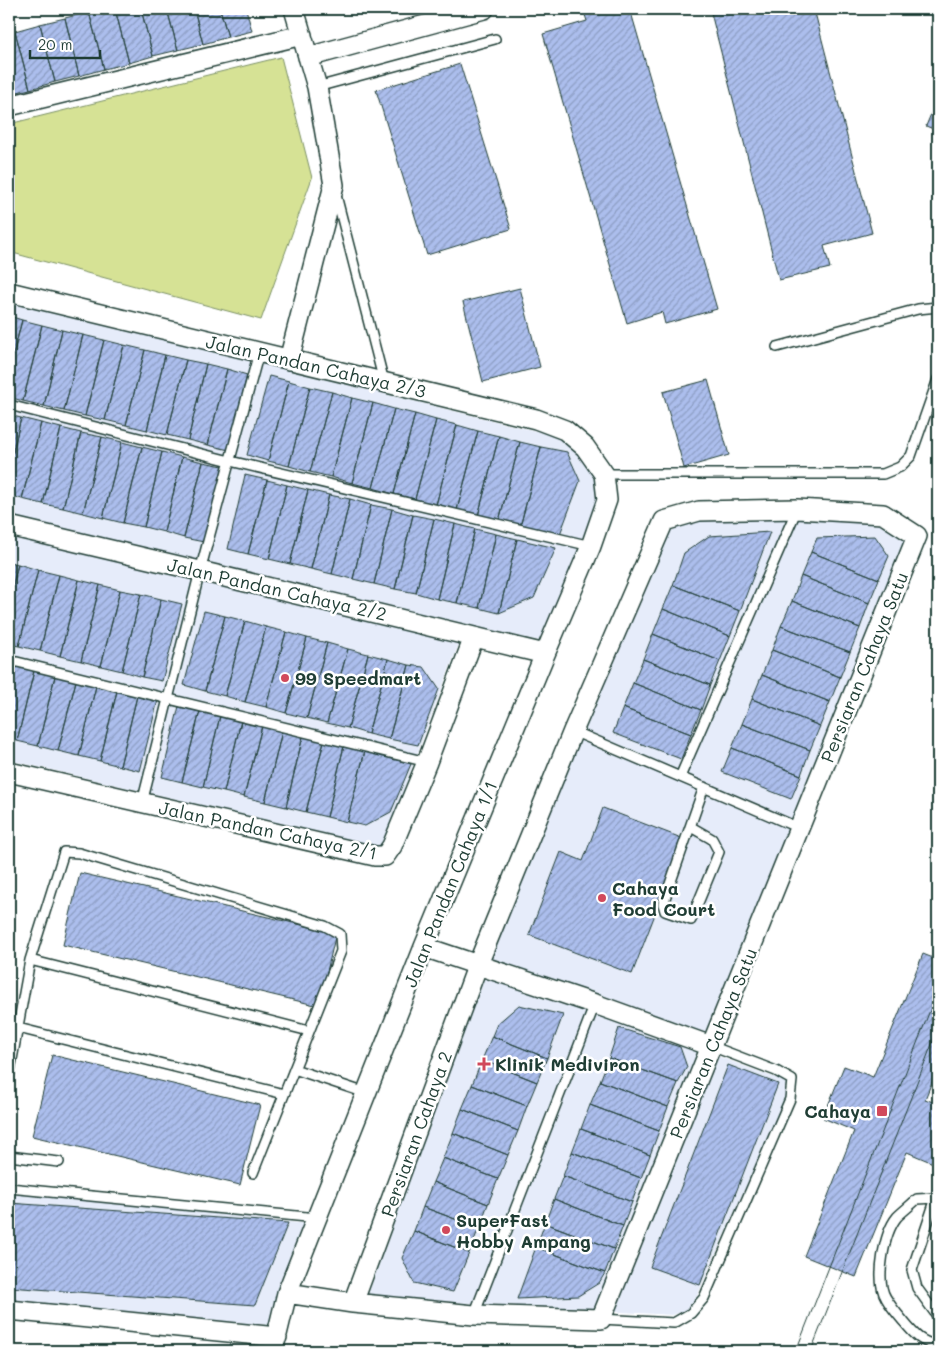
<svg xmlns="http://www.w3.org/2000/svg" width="947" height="1360" font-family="Mali,sans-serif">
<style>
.built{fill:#e6ecfa}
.park{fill:#d6e295;stroke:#7a9064}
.building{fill:url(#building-hatch);stroke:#1f3d34}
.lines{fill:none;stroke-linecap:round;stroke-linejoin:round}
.lane-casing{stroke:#1f3d34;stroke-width:12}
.street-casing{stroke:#1f3d34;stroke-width:22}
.lane{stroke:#fff;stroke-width:9}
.street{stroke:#fff;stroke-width:19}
.tram{stroke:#1f3d34;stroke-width:1}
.poi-dot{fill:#d1495b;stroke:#fff;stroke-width:2}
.labels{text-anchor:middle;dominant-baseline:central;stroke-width:5;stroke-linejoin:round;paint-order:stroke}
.street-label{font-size:18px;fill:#1f3d34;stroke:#fff}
.poi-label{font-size:18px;font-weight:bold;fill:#1f3d34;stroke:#fff;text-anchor:start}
</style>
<defs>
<pattern id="building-hatch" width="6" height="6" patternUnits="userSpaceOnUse" patternTransform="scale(1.25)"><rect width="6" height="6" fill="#acbeed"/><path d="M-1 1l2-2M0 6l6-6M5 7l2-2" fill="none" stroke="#8b9cc1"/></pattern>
</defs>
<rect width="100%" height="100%" fill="#fff"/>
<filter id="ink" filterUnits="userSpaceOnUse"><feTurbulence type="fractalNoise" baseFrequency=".02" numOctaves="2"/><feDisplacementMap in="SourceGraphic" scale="10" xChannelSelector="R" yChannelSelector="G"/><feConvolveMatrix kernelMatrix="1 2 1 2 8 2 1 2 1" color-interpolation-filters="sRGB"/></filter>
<g filter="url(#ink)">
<path class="built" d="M9,302L560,437L578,453L598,479L597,498L586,537L540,641L466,625L382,847L9,760Z
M804,516L880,523L905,540L699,1049L786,1082L785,1098L697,1296L685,1311L672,1315L367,1297L485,975L547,816L670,529L700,519Z
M9,1192L308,1224L271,1325L9,1304Z"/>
<path class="park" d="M281,57L312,178L261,320L9,252V124Z"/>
<path class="building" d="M100,9H115L129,63L104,69L89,12Z
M115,9H141L153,56L129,63Z
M141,9H167L178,50L153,56Z
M167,9H194L203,44L178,50Z
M194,9H220L228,37L203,44Z
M220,9H246L252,31L228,37Z
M583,9H630L717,309L665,324L662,312L627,323L543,34L587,21Z
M710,9H814L872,233L824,246L830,268L779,280Z
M89,12L104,69L79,76L65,18Z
M65,18L79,76L55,82L40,24Z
M40,24L55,82L30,89L15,31Z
M15,31L30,89L9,94V33Z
M460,64L511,229L427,255L376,90Z
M938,97V131L926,126Z
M520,288L540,367L483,382L463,302Z
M9,316L22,320L9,372Z
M22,320L42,325L23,401L9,397V372Z
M42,325L62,330L44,406L23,401Z
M62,330L83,335L64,411L44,406Z
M83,335L104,340L85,416L64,411Z
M104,340L124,345L105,420L85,416Z
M124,345L145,350L126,425L105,420Z
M145,350L165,355L147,430L126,425Z
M165,355L186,360L167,435L147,430Z
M186,360L206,364L188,440L167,435Z
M206,364L227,369L208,445L188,440Z
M227,369L247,375L229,450L208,445Z
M269,376L289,381L268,461L247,455Z
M708,380L729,455L684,468L663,392Z
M289,381L310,387L289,466L268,461Z
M310,387L332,392L310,472L289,466Z
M332,392L352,398L331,477L310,472Z
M352,398L373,403L352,483L331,477Z
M373,403L394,409L373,488L352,483Z
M394,409L415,414L394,494L373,488Z
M415,414L436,420L415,499L394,494Z
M9,415L21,418L9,468Z
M21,418L41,423L22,499L9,495V468Z
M436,420L457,425L436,505L415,499Z
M41,423L61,428L43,504L22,499Z
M457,425L478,431L457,510L436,505Z
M61,428L81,433L63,508L43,504Z
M478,431L499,436L478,516L457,510Z
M81,433L102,437L83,513L63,508Z
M499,436L520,442L499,521L478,516Z
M102,437L122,442L103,518L83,513Z
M122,442L142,447L123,523L103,518Z
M520,442L541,447L520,527L499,521Z
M142,447L162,452L144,527L123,523Z
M541,447L567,452L580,481L560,534L520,527Z
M162,452L182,457L164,532L144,527Z
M182,457L203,462L184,538L164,532Z
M203,462L223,466L204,542L184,538Z
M245,475L267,480L248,554L228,549Z
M267,480L287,485L269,559L248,554Z
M287,485L308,490L290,564L269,559Z
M308,490L329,495L311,569L290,564Z
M329,495L350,499L332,574L311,569Z
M350,499L371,505L353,579L332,574Z
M371,505L392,509L374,584L353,579Z
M392,509L413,515L395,589L374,584Z
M413,515L434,519L416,593L395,589Z
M434,519L455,524L437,599L416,593Z
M455,524L475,529L457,603L437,599Z
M475,529L496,534L479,608L457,603Z
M770,532L740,611L673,585L684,553L709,536Z
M496,534L517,539L499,613L479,608Z
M875,536L889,556L879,579L811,552L817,538Z
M517,539L556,548L534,598L499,613Z
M811,552L879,579L869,603L801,576Z
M9,562L18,564L9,602Z
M18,564L38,570L19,646L9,644V602Z
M38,570L59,575L40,651L19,646Z
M59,575L79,580L60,656L40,651Z
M801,576L869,603L860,628L792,601Z
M79,580L100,585L81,661L60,656Z
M100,585L120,590L101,666L81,661Z
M673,585L740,611L730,636L663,609Z
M120,590L141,594L122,671L101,666Z
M141,594L161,599L142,677L122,671Z
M161,599L182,604L162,681L142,677Z
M792,601L860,628L850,652L781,626Z
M663,609L730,636L720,661L653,634Z
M204,611L225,616L205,691L184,685Z
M225,616L245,621L225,696L205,691Z
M245,621L266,627L245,702L225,696Z
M781,626L850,652L840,677L772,650Z
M266,627L286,632L266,707L245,702Z
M286,632L307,638L286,713L266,707Z
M653,634L720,661L710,685L643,659Z
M307,638L327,643L307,718L286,713Z
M327,643L348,649L327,723L307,718Z
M348,649L368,654L348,728L327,723Z
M772,650L840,677L830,702L762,675Z
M368,654L388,659L368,734L348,728Z
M388,659L409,665L389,739L368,734Z
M643,659L710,685L701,710L633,683Z
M9,665L14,666L9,689Z
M409,665L424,667L439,689L418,745L389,739Z
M14,666L34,671L17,741L9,739V689Z
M34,671L55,676L38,746L17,741Z
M762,675L830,702L820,726L752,699Z
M55,676L76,681L58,751L38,746Z
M76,681L96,686L79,756L58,751Z
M633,683L701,710L691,734L623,708Z
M96,686L117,691L100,761L79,756Z
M117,691L137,696L120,766L100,761Z
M137,696L158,700L140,771L120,766Z
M752,699L820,726L810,750L742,724Z
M179,706L200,711L182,782L162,777Z
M623,708L691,734L681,759L613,733Z
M200,711L220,716L203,787L182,782Z
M220,716L241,721L224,792L203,787Z
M241,721L262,726L244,797L224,792Z
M742,724L810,750L801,775L732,748Z
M262,726L282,731L265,802L244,797Z
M282,731L303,736L286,807L265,802Z
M303,736L324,741L306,812L286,807Z
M324,741L344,746L327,817L306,812Z
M344,746L365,751L347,822L327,817Z
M732,748L801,775L791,799L722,772Z
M365,751L411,764L391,812L365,826L347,822Z
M603,808L684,839L632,974L529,935L561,852L583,861Z
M80,873L336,933L319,1006L63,945Z
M923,954L938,960V1067L925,1099L938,1104V1150L933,1163L907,1152L856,1277L804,1256L854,1131L823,1118L844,1066L873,1077Z
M519,1005L563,1015L547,1058L492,1036L497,1024Z
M619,1028L680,1047L687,1067L678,1083L609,1058Z
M492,1036L547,1058L537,1082L482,1060Z
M52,1055L260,1105L240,1185L32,1136Z
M609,1058L678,1083L668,1107L600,1081Z
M482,1060L537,1082L527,1106L472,1085Z
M728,1065L778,1084L700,1285L650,1267Z
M600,1081L668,1107L659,1131L590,1105Z
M472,1085L527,1106L518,1131L462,1109Z
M590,1105L659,1131L650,1155L581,1129Z
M462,1109L518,1131L508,1155L453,1133Z
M581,1129L650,1155L641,1178L572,1152Z
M453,1133L508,1155L498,1179L443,1158Z
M572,1152L641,1178L632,1202L563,1176Z
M443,1158L498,1179L488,1204L433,1182Z
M563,1176L632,1202L623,1226L554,1199Z
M433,1182L488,1204L479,1228L423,1207Z
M554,1199L623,1226L614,1249L545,1223Z
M9,1203L288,1223L255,1305L9,1287Z
M423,1207L479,1228L469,1253L414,1231Z
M545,1223L614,1249L605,1273L536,1247Z
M414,1231L469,1253L453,1292L414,1283L402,1258Z
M536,1247L605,1273L599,1283L578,1296L517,1299Z"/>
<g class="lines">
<defs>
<path id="lane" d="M317,87L495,39
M336,195L384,382
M777,347L918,309L938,307
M9,405L230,461L591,546
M604,474H883L900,467L911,456L938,379
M9,660L427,762
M573,731L799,828
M680,777L797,509
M142,803L200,571L259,352
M691,827L712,839L719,852L691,920L665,911L663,904L704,787
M30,960L309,1031
M18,1028L284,1094
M294,1069L366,1093
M9,1076L30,960L64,852L79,853L325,926L340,934L341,951L253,1173
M9,1156L59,1162
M9,1188L317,1218
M938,1192L912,1270L917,1288L938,1317
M936,1198L917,1199C911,1205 903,1211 897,1217C884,1233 875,1280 886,1298C891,1307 898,1315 904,1322C913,1333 923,1345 938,1344
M474,1315L595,1004
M601,1319L674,1323L691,1313L704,1298L790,1099L792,1080L776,1071L711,1046"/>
<path id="street" d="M308,57L484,9
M9,106L302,35
M9,292L536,419L565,430L585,447L604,474L607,500L591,546L545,654L424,947L287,1293L273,1351
M289,360L334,185L317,87L294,9
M9,526L200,571L545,654
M9,772L375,856H385L392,846L427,762L474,637
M424,947L595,1004L711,1046
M287,1293L353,1303L474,1315L601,1319L917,536L883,514L797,509L699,511L664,521L573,731L478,964L353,1303
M9,1310L277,1337"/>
</defs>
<use href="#lane" class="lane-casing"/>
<use href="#street" class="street-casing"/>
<use href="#lane" class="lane"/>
<use href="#street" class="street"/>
<path class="tram" d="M796,1351L938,990
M811,1351L938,1029"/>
</g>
</g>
<g class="poi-dot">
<circle cx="285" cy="678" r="5"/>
<circle cx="602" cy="898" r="5"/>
<path d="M481.5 1056.5h5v5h5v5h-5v5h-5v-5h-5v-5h5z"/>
<rect x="876" y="1105" width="12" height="12" rx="2.5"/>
<circle cx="446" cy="1230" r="5"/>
</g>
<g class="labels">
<g class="street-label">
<text transform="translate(316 366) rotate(13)">Jalan Pandan Cahaya 2/3</text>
<text transform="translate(277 589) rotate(13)">Jalan Pandan Cahaya 2/2</text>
<text transform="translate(864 667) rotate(-68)">Persiaran Cahaya Satu</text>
<text transform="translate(268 830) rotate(12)">Jalan Pandan Cahaya 2/1</text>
<text transform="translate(450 884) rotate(-68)">Jalan Pandan Cahaya 1/1</text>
<text transform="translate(713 1043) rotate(-68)">Persiaran Cahaya Satu</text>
<text transform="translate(416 1134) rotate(-70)">Persiaran Cahaya 2</text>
</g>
<g class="poi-label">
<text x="295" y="678">99 Speedmart</text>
<text x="612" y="888">Cahaya<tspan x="612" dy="21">Food Court</tspan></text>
<text x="495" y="1064">Klinik Mediviron</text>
<text x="871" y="1111" text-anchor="end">Cahaya</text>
<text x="456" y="1220">SuperFast<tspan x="456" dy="21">Hobby Ampang</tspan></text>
</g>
</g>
<rect width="947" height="1360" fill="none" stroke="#fff" stroke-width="30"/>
<rect x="15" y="15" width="917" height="1330" fill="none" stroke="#1f3d34" stroke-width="2" filter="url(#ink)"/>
<path d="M30 50v8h70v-8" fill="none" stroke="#1f3d34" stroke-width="2.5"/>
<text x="38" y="50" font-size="15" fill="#1f3d34" stroke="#ffffff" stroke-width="4" paint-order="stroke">20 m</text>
</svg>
